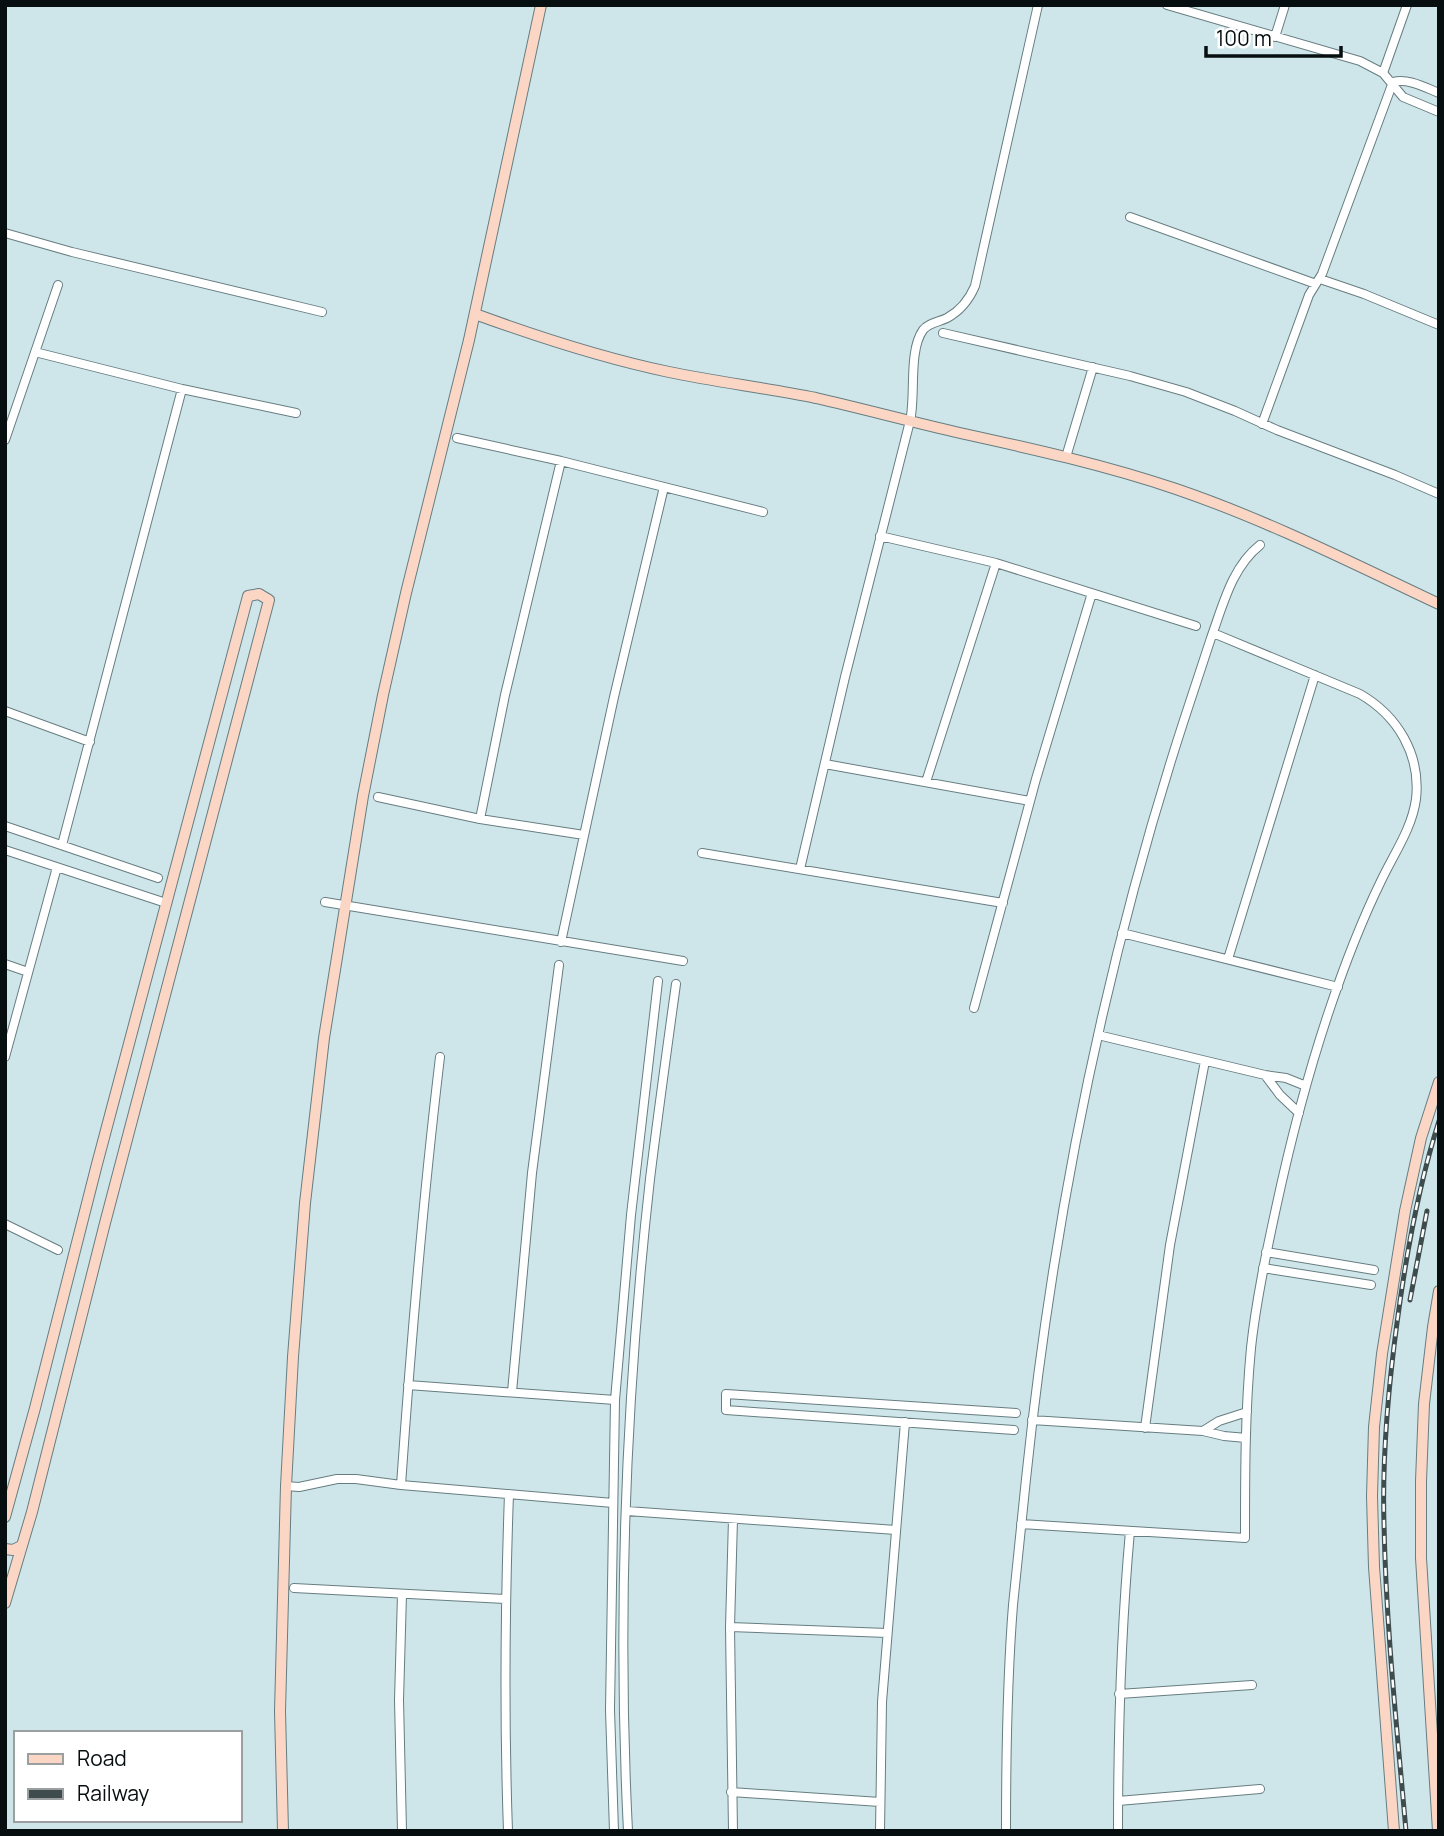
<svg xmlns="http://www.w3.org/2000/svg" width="1444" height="1836" font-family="Manrope,sans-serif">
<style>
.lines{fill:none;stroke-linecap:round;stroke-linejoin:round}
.street-casing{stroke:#677d81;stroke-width:10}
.secondary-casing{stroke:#677d81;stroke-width:12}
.street{stroke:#fff;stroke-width:8}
.secondary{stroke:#fbd6c5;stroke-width:10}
.rail-casing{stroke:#3f4c4e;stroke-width:5}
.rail{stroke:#fff;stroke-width:2.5;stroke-dasharray:8;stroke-linecap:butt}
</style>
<rect width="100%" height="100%" fill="#cee6ea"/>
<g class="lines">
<defs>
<path id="street" d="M1167,5L1360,61L1383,73L1403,97L1439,112
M1275,37L1285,5
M1383,73L1407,5
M1393,82C1408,78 1424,87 1439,93
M1130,217L1316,284
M5,233L72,252L322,312
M1320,279L1364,294L1439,325
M943,333L1130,376L1186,392L1235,411L1277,430L1395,475L1439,494
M35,352L182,389L296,413
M1262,424L1309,295L1322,274L1393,82
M457,438L561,461L763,512
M5,440L58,285
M1066,457L1093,367
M880,536L996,563L1196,626
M5,711L90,742
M825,764L1030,801
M926,782L996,563
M378,797L480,819L584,835
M480,819L505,695L561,461
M5,826L158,878
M62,845L182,389
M5,850L166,903
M702,853L1003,903
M800,869L845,677L910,421C916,397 908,351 923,330C928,323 939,322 947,318C960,311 969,300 975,286L1038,5
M325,902L683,961
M1122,933L1338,987
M561,942L614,697L664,487
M1228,959L1315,675
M5,964L28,972
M974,1008L1036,779L1092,593
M1098,1035L1265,1075L1286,1078L1306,1086
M5,1057L57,867
M1265,1075L1280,1095L1299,1113
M5,1224L58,1250
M1266,1252L1374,1270
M1263,1268L1371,1285
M408,1385L615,1400
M512,1392L532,1173L559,965
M1032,1420L1203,1431L1224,1436L1246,1438
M1145,1428L1170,1245L1205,1061
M1014,1430L726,1410V1394L1016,1413
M1203,1431L1219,1421L1247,1412
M401,1485C411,1342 423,1199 440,1057
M286,1486L299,1487L337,1479H356L401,1485L613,1503
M627,1511L896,1530
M1021,1524L1245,1538C1245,1475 1245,1411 1251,1348C1256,1301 1266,1254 1276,1208C1290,1143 1307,1077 1328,1014C1343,969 1360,924 1381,881C1393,855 1412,829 1416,799C1421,755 1398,716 1360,694L1213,633
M294,1588L505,1599
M402,1594L399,1700L402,1831
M730,1627L887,1633
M1119,1694L1252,1685
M731,1792L880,1802
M1118,1801L1260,1789
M508,1831C504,1718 505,1606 509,1494
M614,1831L610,1710L615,1400L631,1215L658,981
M628,1831C617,1614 626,1394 650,1179C658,1114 667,1049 676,984
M733,1831L730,1627L733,1519
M880,1831L882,1702L905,1422
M1006,1831C1006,1756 1007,1680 1013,1605C1017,1563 1022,1521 1026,1479C1053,1221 1104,966 1184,720C1193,692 1202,665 1211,638C1223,605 1232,567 1260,545
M1118,1831C1118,1730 1121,1631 1130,1531"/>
<path id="secondary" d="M475,314C538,337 602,358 669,372C717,382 767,388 816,398C864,409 912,422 960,433C1033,449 1105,465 1176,489C1267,520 1352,563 1439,604
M5,1517L35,1408L97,1164L248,596L259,594L269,600L105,1223L32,1512L5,1603
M5,1549L13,1550L21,1546
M283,1831L280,1711L286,1486L293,1357L305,1203L324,1038L363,796L383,695L406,593L469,340L541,5
M1394,1831L1374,1567L1372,1496L1374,1427L1382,1354L1405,1211L1421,1138L1439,1082
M1438,1831L1421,1558V1481L1424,1404L1433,1327L1439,1291"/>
</defs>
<use href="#street" class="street-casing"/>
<use href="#secondary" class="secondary-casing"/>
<use href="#street" class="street"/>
<use href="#secondary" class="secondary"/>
<defs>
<path id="rail" d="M1410,1300L1427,1211
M1406,1831C1397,1729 1386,1627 1384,1524C1382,1457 1388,1390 1397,1323C1406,1255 1418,1187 1439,1121"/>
</defs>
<use href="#rail" class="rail-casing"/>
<use href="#rail" class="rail"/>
</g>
<rect width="1444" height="1836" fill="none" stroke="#060e0f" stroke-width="14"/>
<rect x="14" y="1731" width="228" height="91" fill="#ffffff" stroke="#9b9f9f" stroke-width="2"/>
<rect x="28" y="1754" width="35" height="10" fill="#fbd6c5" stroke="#9b9f9f" stroke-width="2"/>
<text x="77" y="1766" font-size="21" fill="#060e0f">Road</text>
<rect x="28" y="1789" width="35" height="10" fill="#3f4c4e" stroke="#9b9f9f" stroke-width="2"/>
<text x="77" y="1801" font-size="21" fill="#060e0f">Railway</text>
<path d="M1206 46v10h135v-10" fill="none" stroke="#060e0f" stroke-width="3.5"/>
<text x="1216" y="46" font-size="21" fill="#060e0f" stroke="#ffffff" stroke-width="5" paint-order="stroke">100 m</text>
</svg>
